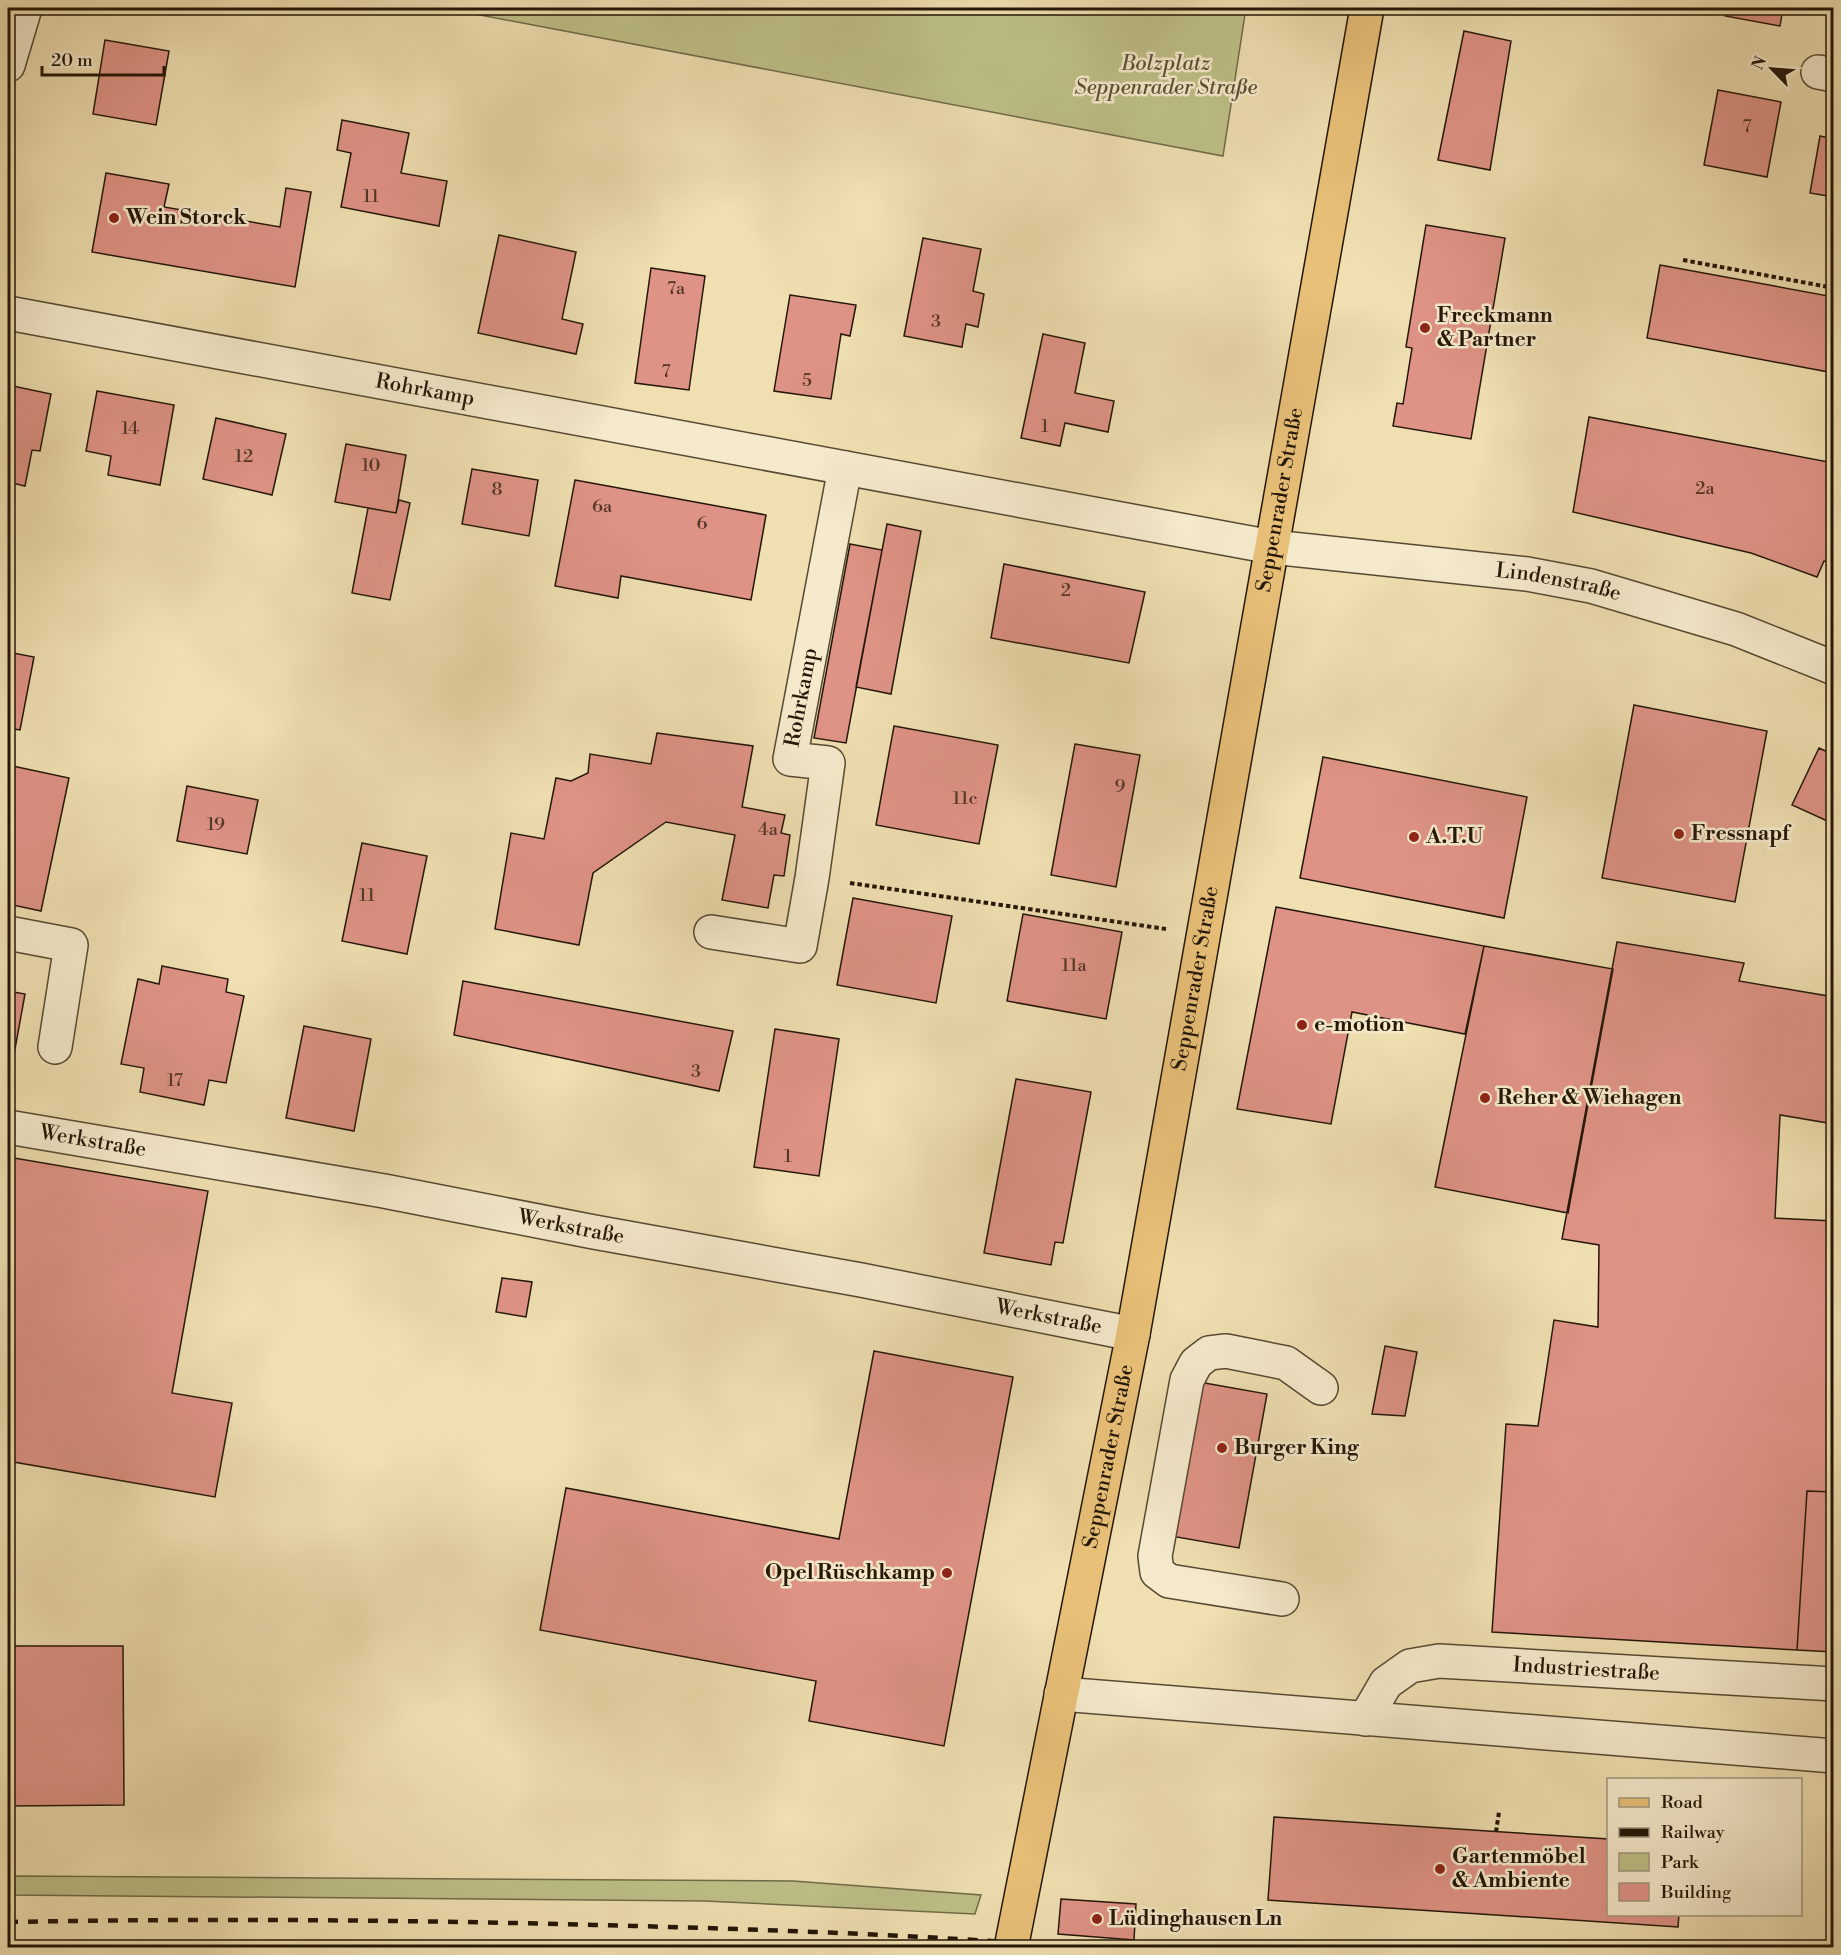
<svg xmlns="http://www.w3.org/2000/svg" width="1841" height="1955" font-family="'Libre Bodoni',serif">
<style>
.green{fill:#bec088;stroke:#716c48;stroke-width:1.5}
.building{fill:#df9386;stroke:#241708;stroke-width:1.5}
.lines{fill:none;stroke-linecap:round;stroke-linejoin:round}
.minor-casing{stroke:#574932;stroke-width:36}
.major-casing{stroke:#241708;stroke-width:36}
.path{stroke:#241708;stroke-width:4;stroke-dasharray:4.5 3;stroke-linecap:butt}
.minor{stroke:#f5eacc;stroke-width:33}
.major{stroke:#e8c078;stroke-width:33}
.rail{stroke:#241708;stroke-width:4.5;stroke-dasharray:10 10;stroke-linecap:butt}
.poi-dot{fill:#8f2418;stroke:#f5eacc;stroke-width:2}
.labels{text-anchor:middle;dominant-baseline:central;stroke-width:5;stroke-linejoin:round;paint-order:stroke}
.number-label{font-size:18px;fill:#533628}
.park-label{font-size:21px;font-style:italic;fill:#5a5235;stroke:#f5eacc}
.poi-label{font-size:21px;font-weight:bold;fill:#241708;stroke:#f5eacc;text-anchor:start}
.street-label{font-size:21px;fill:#241708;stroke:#f5eacc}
</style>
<rect width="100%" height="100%" fill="#efdfb1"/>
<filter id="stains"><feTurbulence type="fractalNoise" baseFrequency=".00333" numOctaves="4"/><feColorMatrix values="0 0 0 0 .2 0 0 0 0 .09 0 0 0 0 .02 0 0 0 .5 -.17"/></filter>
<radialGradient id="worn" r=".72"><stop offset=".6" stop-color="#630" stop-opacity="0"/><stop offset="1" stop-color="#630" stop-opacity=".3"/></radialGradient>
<path class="green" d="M459,8H1246L1223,156L459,11Z
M8,1876L793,1881L981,1895L975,1914L705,1901L8,1895Z"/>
<path class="building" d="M1726,8H1783L1780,26L1725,16Z
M1464,31L1511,41L1490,170L1438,160Z
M105,40L169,51L156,125L93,114Z
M1718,90L1781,102L1767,177L1704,165Z
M342,120L409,133L401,173L447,181L439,226L341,207L351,153L337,150Z
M1820,136L1834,139V197L1810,193Z
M106,173L169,184L164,207L280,227L286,188L311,192L295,287L92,252Z
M1426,225L1505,238L1471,439L1393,426L1397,403L1403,404L1412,348L1406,347Z
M499,235L576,252L562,319L583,324L576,354L478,333Z
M923,238L981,249L973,291L984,294L978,327L966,324L962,347L904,336Z
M1660,265L1834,297V373L1647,338Z
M651,268L705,276L689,390L635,383Z
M790,295L856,305L850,336L841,334L831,399L774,391Z
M1043,334L1085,343L1075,393L1114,401L1108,432L1065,423L1060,446L1021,438Z
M8,385L51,394L40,451L32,450L25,486L8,482Z
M97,391L174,405L160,485L108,475L111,456L86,451Z
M1589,417L1834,463V563L1824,561L1817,577L1751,553L1573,512Z
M216,418L286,434L272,495L203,479Z
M346,444L406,455L396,513L335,502Z
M472,469L538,480L529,536L462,524Z
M575,480L766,515L751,600L621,576L618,598L555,586Z
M399,500L410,503L390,600L352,593L368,508L396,513Z
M887,524L921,531L891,694L856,687Z
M850,544L882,550L846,743L814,738Z
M1004,564L1145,592L1129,663L991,638Z
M8,652L34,657L20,730L8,728Z
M1634,705L1767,731L1735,902L1602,878Z
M894,726L998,745L979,844L876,825Z
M657,733L753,746L742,807L785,815L781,833L790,835L784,876L774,875L768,908L722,900L735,835L666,822L593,873L579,945L495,929L511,833L544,839L556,778L571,781L588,773L590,754L651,764Z
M1075,744L1140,755L1116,887L1051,875Z
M1819,748L1834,755V824L1792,805Z
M1323,757L1527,797L1504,918L1300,878Z
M8,765L69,778L41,911L8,904Z
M187,786L258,800L247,854L177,841Z
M362,843L427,856L407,954L342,941Z
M853,898L952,916L936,1003L837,985Z
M1276,907L1484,946L1465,1034L1352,1012L1331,1124L1237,1109Z
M1023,914L1122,932L1106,1019L1007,1001Z
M1617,942L1744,963L1739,981L1834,997V1124L1780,1115L1775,1218L1834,1221V1492L1807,1491L1797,1650L1492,1632L1506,1424L1538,1426L1554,1320L1598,1327L1599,1245L1562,1239Z
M1484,946L1613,969L1568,1213L1435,1187Z
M162,966L228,979L226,992L244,996L226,1083L209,1080L204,1105L140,1092L144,1068L121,1064L138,979L159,984Z
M463,981L733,1031L719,1091L454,1035Z
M8,991L25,994L11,1071L8,1070Z
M304,1026L371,1039L354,1131L286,1118Z
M775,1029L839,1039L819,1176L754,1167Z
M1016,1079L1091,1092L1063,1243L1055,1242L1051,1265L984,1253Z
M14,1158L208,1191L172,1393L232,1403L215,1497L8,1461V1195Z
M502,1278L532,1282L526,1317L496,1312Z
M1385,1346L1417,1352L1405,1416L1372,1414Z
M874,1351L1013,1377L944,1746L809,1721L816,1681L540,1630L566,1488L839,1539Z
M1199,1382L1267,1394L1239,1548L1171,1536Z
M1807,1491L1834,1492V1652L1797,1650Z
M8,1646H123L124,1805L8,1806Z
M1274,1817L1608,1839V1914H1679L1678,1927L1268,1900Z
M1061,1899L1136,1904L1134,1940L1058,1934Z"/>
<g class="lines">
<defs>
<g id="minor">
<path d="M8,65L25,8"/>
<path d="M1818,72L1834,75"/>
<path id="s1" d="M8,313L1272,547L1527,574L1591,586L1736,629L1834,668"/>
<path id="s2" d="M711,932L800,946L812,878L828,763L790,759L845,468"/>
<path d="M8,933L71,945L55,1047"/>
<path id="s3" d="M8,1127L384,1191L594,1232L861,1280L1133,1334"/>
<path d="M1282,1599L1169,1581L1157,1572L1155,1556L1187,1380L1196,1363L1209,1353L1226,1351L1286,1363L1321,1388"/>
<path d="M1061,1694L1834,1756"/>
<path id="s4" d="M1365,1719L1386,1683L1410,1666L1439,1661L1834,1684"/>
</g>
<g id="major">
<path id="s5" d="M1011,1948L1133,1334L1367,8"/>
</g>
</defs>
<use href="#minor" class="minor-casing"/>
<use href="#major" class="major-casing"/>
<path class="path" d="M1683,260L1834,288
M850,883L1166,929
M1496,1832L1499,1812"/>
<use href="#minor" class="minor"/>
<use href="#major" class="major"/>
<path class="rail" d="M8,1922C216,1918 425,1920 634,1926C786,1930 939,1936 1090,1948"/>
</g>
<g class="poi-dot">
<circle cx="114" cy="218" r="6"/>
<circle cx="1425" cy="328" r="6"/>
<circle cx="1679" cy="834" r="6"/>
<circle cx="1414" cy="837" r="6"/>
<circle cx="1302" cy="1025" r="6"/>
<circle cx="1485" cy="1098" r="6"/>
<circle cx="1222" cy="1448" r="6"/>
<circle cx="947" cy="1573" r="6"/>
<circle cx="1440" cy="1869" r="6"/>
<circle cx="1097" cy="1919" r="6"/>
</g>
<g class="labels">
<g class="number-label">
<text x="1747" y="126">7</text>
<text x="371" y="196">11</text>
<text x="676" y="288">7a</text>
<text x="936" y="321">3</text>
<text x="666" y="371">7</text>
<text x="807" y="380">5</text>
<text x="1045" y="426">1</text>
<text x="130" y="428">14</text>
<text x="244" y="456">12</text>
<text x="371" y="465">10</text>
<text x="1705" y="488">2a</text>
<text x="497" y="489">8</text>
<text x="602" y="506">6a</text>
<text x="702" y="523">6</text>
<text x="1066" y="590">2</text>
<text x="1120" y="786">9</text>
<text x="965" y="798">11c</text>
<text x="216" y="824">19</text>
<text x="768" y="829">4a</text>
<text x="367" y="895">11</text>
<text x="1074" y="965">11a</text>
<text x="696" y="1071">3</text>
<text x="175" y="1080">17</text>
<text x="788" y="1156">1</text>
</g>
<g class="park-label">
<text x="1166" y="64">Bolzplatz<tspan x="1166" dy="24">Seppenrader Straße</tspan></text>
</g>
<g class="poi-label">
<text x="126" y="218">Wein Storck</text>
<text x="1437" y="316">Freckmann<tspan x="1437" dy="24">&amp; Partner</tspan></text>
<text x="1691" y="834">Fressnapf</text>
<text x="1426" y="837">A.T.U</text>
<text x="1314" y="1025">e-motion</text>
<text x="1497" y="1098">Reher &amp; Wiehagen</text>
<text x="1234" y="1448">Burger King</text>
<text x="935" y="1573" text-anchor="end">Opel Rüschkamp</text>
<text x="1452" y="1857">Gartenmöbel<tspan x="1452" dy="24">&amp; Ambiente</tspan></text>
<text x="1109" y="1919">Lüdinghausen Ln</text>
</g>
<g class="street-label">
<text stroke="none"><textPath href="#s1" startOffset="424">Rohrkamp</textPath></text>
<text stroke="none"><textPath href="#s5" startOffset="1473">Seppenrader Straße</textPath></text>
<text stroke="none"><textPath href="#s1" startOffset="1574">Lindenstraße</textPath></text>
<text stroke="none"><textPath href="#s2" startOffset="376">Rohrkamp</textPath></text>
<text stroke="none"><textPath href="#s5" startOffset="987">Seppenrader Straße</textPath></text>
<text stroke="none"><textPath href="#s3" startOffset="86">Werkstraße</textPath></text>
<text stroke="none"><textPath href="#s3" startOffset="572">Werkstraße</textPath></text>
<text stroke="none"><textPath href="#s3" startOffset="1058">Werkstraße</textPath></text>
<text stroke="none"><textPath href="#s5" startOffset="501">Seppenrader Straße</textPath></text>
<text stroke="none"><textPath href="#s4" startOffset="248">Industriestraße</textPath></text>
</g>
</g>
<rect width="1841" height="1955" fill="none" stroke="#efdfb1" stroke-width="30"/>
<rect x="9" y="9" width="1823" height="1937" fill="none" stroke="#241708" stroke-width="3"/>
<rect x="15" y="15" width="1811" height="1925" fill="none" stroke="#241708" stroke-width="1.5"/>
<rect x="1607" y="1778" width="195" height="138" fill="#f5eacc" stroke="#a1967e" stroke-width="1.5"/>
<rect x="1619" y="1798" width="30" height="9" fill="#e8c078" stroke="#a1967e" stroke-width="1.5"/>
<text x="1661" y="1808" font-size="18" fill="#241708">Road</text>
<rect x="1619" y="1828" width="30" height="9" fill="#241708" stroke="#a1967e" stroke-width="1.5"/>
<text x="1661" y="1838" font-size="18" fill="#241708">Railway</text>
<rect x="1619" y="1853" width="30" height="18" fill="#bec088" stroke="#a1967e" stroke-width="1.5"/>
<text x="1661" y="1868" font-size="18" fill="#241708">Park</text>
<rect x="1619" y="1883" width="30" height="18" fill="#df9386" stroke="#a1967e" stroke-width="1.5"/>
<text x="1661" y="1898" font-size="18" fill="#241708">Building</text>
<g transform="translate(1772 69) rotate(295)" stroke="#f5eacc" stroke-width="4.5" paint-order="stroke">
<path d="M0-4.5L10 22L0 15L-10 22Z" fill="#241708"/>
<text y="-9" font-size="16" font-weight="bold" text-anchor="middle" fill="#241708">N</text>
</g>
<path d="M42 66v9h122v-9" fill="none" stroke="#241708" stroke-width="3"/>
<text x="51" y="66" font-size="18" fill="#241708" stroke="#f5eacc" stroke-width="4.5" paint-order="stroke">20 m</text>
<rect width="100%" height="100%" filter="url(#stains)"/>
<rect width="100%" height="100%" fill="url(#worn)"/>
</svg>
